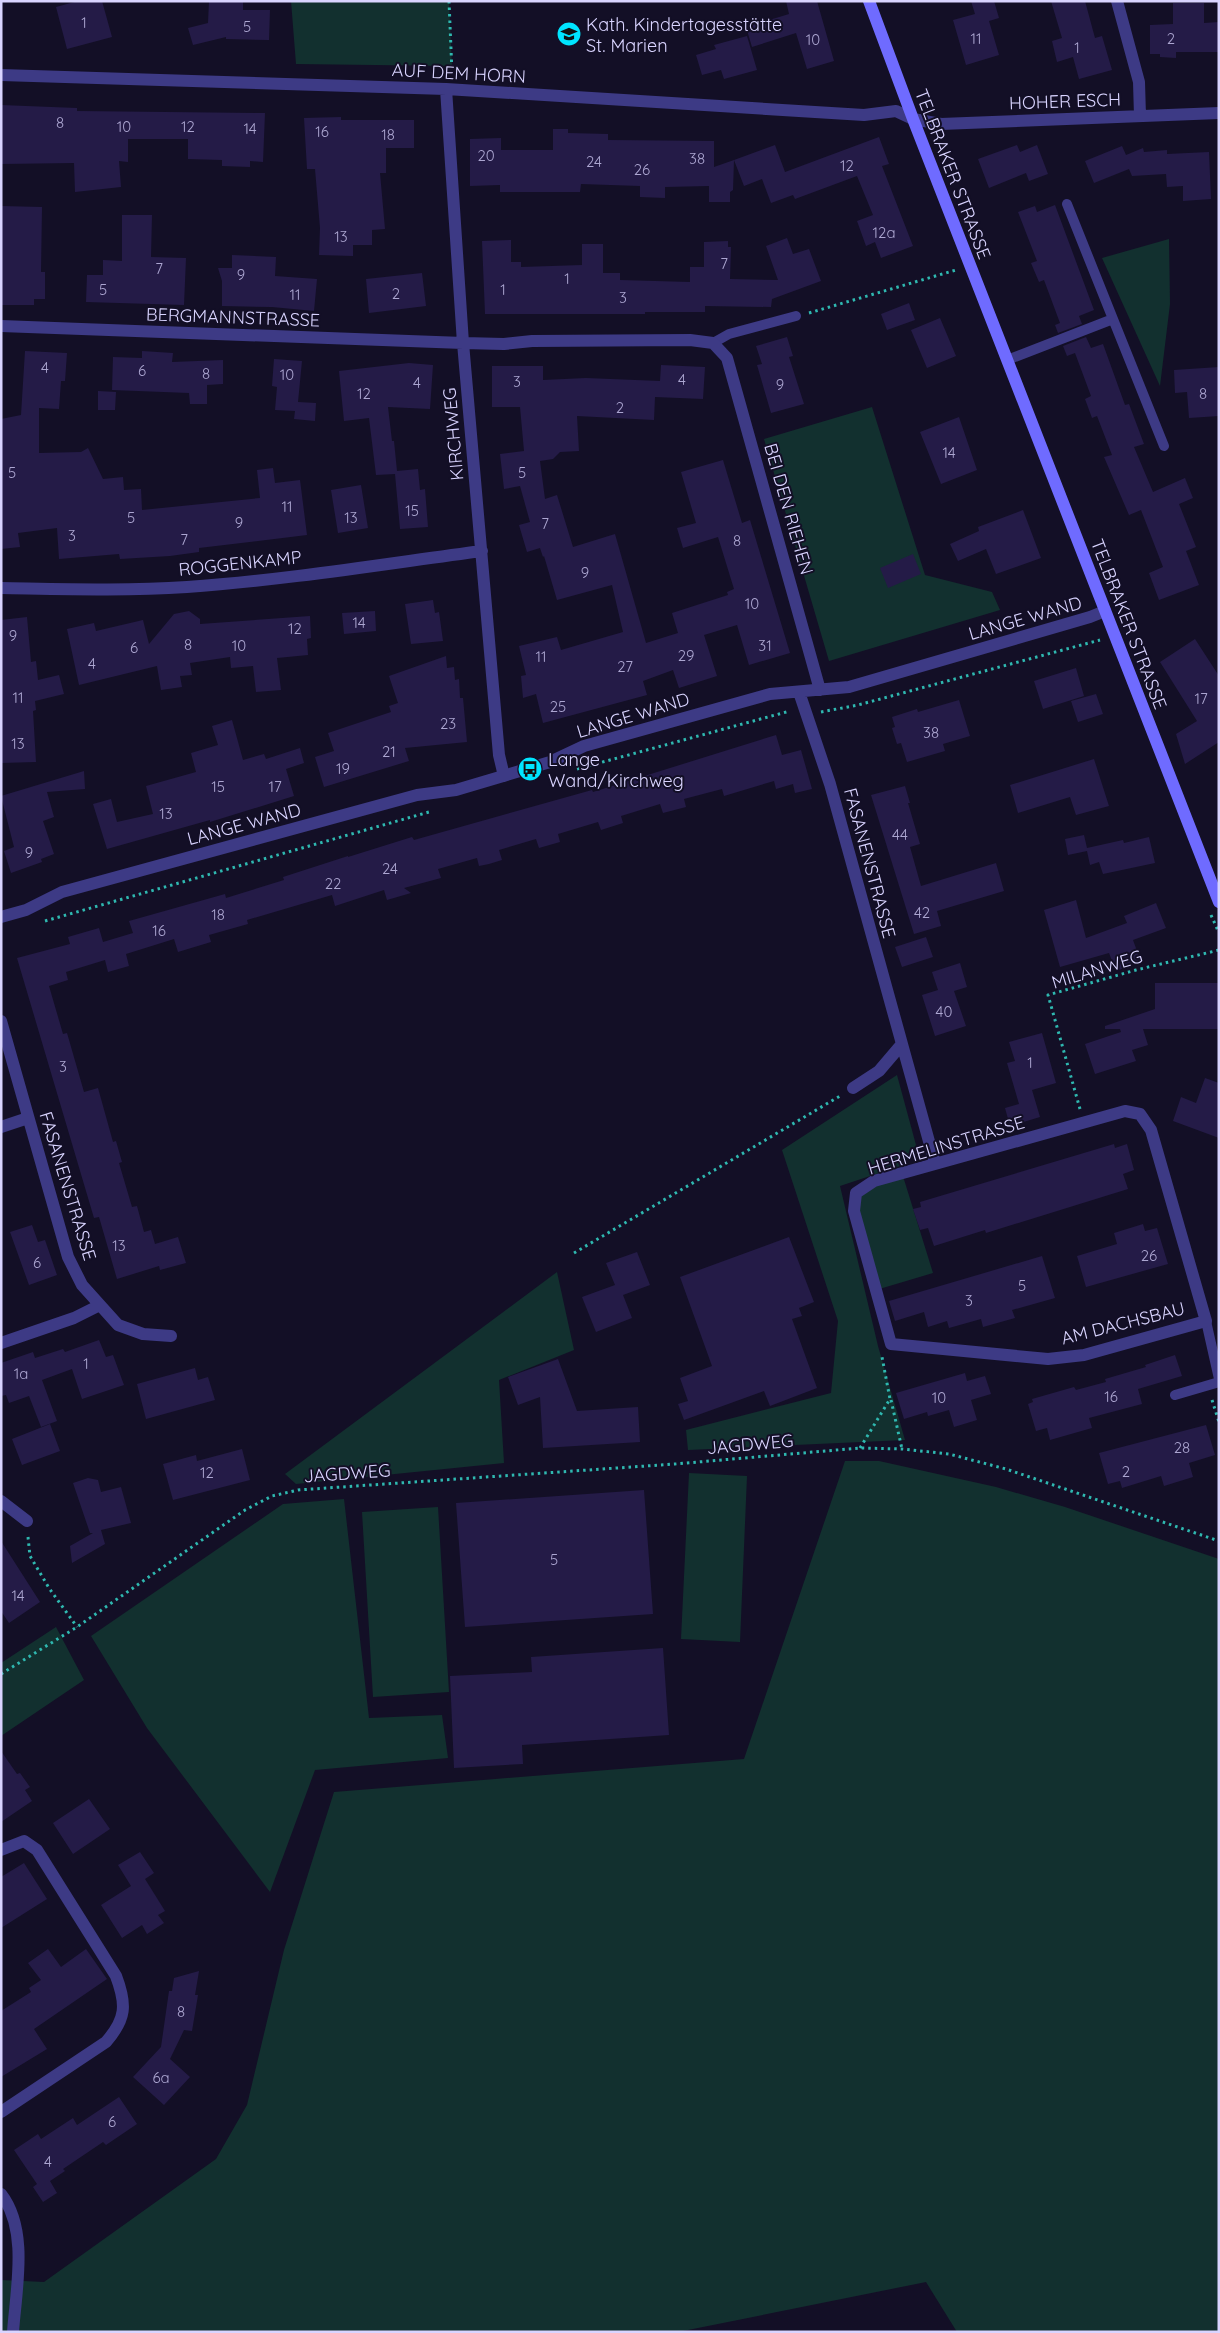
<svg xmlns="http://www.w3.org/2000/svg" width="1220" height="2333" font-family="Quicksand,sans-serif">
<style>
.green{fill:#12302f}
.building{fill:#241b47}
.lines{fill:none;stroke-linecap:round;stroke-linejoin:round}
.path{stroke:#2fb8b0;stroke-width:3;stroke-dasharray:2.5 4;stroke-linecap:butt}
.lane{stroke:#3d3a85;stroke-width:10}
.street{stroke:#3d3a85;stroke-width:12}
.secondary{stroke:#6f6bff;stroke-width:12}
.labels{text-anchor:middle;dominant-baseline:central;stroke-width:4;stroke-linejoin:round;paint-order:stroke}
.number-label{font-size:15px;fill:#aca6d1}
.poi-label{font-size:18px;fill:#d9d4ff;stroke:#130f26;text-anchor:start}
.street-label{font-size:18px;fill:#d9d4ff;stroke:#130f26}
</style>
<rect width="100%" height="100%" fill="#130f26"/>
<path class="green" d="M291,1H449L452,66L296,64Z
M1169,239L1170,304L1160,386L1102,258Z
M872,407L925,575L992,592L1000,610L829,661L764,439Z
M897,1075L916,1145L903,1165L840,1186L878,1346L905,1440L688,1450L686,1430L831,1393L838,1321L782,1150Z
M902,1173L933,1273L876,1290L856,1193Z
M557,1272L574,1350L499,1380L504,1463L296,1484L285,1474Z
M845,1461H879L996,1487L1065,1507L1219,1559V2332H957L926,2282L678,2332H1V2280L44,2282L216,2159L247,2105L284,1950L334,1792L744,1759Z
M689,1473L747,1476L740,1642L681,1639Z
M344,1499L369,1718L442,1715L448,1758L315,1770L270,1892L147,1728L91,1636L283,1504Z
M438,1507L449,1692L373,1697L362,1512Z
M56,1627L84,1680L1,1736V1663Z"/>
<path class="building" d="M78,1H102L112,37L67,49L56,7Z
M209,1H243V10H270L269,40L226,39V37L193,45L188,28L208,23Z
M786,1H817L834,61L807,69L796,33L752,47L746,27L789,14Z
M971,1H994L999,18L989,21L999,55L966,65L953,20L975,14Z
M1051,1H1085L1095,38L1102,36L1112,70L1079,79L1073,57L1057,62L1052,41L1062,38Z
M1173,3H1204V23L1219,22V52H1176V58L1160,57V54H1150V25L1173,24Z
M747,36L757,70L724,79L721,70L702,75L696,55L716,49L714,45Z
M1,105L77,108V111L265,113L263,162L250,161V167L222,166V160L188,159V139H128V162L119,161L121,187L75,192L74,163L1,164Z
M341,117V120H414V148H386V173H380L385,229L372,230V245H353V256L319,255L320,228L315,169H307L304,118Z
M553,129H568V133L608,134V140L714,141V167L734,160L733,190L730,192V202H709V186L665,187V198L640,197V186L581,184L580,192H500V185L470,186V139L501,138V150H553Z
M879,137L889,164L882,166L913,246L881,258L875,242L866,246L857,221L873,215L857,176L795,199L793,195L771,203L762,179L744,186L734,160L775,145L785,172Z
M1017,145L1020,152L1037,145L1048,174L1029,181L1026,173L989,188L978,159Z
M1122,146L1126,155L1143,148L1144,152L1167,150V154L1209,152L1211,199L1183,201V186L1167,187L1166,174L1132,176L1129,169L1094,183L1085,161Z
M1055,205L1094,310L1079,316L1082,324L1058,333L1055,325L1060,323L1044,280L1039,282L1031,263L1037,261L1018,212L1035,206L1037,212Z
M1,206L42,207L41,272H45V299H34V305H1Z
M122,215H152L151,257L186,258L184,305L86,302L87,275H103V260L122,261Z
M787,238L793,254L809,249L821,281L772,299L771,307L705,306V312H645V314H485L482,241L511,240V262H521V267L582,265V244H603V273H620V280L690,282V267H704V242L728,241V247H731L730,279L778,280L766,246Z
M232,255L276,257L275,276L317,279L314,311L272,307L222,306V281L218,268H232Z
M422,273L426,306L369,313L366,279Z
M909,303L915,320L887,330L881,314Z
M940,318L956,356L927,368L911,330Z
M787,337L793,356L789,357L804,404L771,413L757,365L762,364L756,346Z
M1086,337L1091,348L1103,344L1125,405L1129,404L1144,444L1134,447L1153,492L1185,478L1193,498L1179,504L1196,547L1186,551L1199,585L1159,600L1149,573L1163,567L1141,510L1129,515L1104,457L1112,455L1097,416L1092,418L1085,399L1091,396L1075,353L1067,356L1063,346Z
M25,351L67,353L65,381H61L59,409L39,408V453L81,452L88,448L103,479L123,477L124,490L141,489L142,510L260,498L257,470L273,468L275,483L300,480L307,535L199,548V552L170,556L120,559L119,554L59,559L57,528L18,533L20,547L1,549V419L21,415Z
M142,351L173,353L172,362L223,360V384L207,385V404H190L189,393L112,390L113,357L142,358Z
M274,359L302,361L298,402L316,403L315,421L294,419L295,411L275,410L277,387L272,386Z
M409,363L433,365L430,409L388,407L392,441H394L397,471L418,469L420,490L425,489L428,527L400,529L395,474L376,475L369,418L344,421L339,371Z
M661,365L705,367L703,399L655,397L654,420L577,416L579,451L560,452L553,459L540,461L545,499L557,495L573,547L615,534L646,643L678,633L672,613L728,595L727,592L734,589L718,537L683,548L677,528L696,523L681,472L723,460L742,523L750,520L790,653L749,665L737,625L704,635L717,676L679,688L673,670L643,681L647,695L543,723L536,694L523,698L521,676L526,675L519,646L557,637L561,650L623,632L612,585L557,600L544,556L543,557L540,548L527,552L519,525L530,522L520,486L504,489L500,454L524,451L520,407H492V366H543V380L586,378L660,381Z
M1219,367V416L1189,418L1187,392L1175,393L1174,370Z
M98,391L116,392L115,410H98Z
M959,417L977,470L941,484L920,432Z
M361,485L368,528L338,533L331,490Z
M1023,510L1041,558L996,574L986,549L958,561L950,544L979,531L978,527Z
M913,554L921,574L888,588L880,568Z
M433,600L435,613L439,612L443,641L411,644L405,604Z
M189,611L200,619V624L310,616L311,638L307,639L308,655L277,658L281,690L256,692L253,666L231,668L230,657L190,663L192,675L180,676L182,687L161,690L157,666L79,685L67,629L94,623L96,631L143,620L149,644L174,614Z
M375,611L376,631L344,634L342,613Z
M27,617L31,662L36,661L38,680L59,675L64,694L35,701L36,710L33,711L36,762L1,763V620Z
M1195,639L1219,676V742L1185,764L1176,734L1197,721L1160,662Z
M446,656L447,668L454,667L455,680L459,679L460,698H463L467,742L405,748L409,761L324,787L315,757L334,751L328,733L391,712L389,706L398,703L389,676Z
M1076,668L1084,696L1043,709L1034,681Z
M1096,694L1103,714L1078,722L1071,701Z
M959,700L970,736L943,744L945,751L907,762L901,743L897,744L892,728L895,727L892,717L917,709L918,712Z
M232,720L243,760L264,754L266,759L300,748L304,763L286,769L294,796L210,822V820L107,849L93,804L111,799L117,822L153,814L146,786L196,772L191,753L218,745L212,726Z
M776,735L782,755L801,750L812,789L795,793L793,784L776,789L774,781L724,796L722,789L684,799L686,807L663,813L660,804L621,816L623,823L601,830L598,822L558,834L560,842L539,848L536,839L499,850L502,860L489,864L479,866L477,858L438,869L441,878L404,888L411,893L387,900L384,890L335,906L332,895L247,920L248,924L209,935L211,942L178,952L174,939L126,954L129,966L108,972L105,960L66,972L68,980L49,986L63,1034L67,1033L84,1092L98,1088L113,1142L116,1141L122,1162L119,1163L132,1207L137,1206L144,1232L151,1230L155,1244L178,1237L186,1263L160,1270L159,1266L117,1279L99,1217L94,1218L17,958L70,944L68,937L99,928L103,942L133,933L129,921L225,894L226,898L284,880L283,877L348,856V857L412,837L414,840L592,790L593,792Z
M1094,759L1109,806L1076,815L1070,797L1018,813L1010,785Z
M84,771L85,789L47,792L54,817L43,821L54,854L41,859L42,862L11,873L4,851L14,847L1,796Z
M905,786L910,803H908L920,844L910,847L921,886L996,863L1004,891L937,911L941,926L914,934L871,795Z
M1084,835L1087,848L1123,840L1124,843L1149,837L1155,863L1103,874L1099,862L1090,865L1087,851L1068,855L1065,839Z
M1076,900L1086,938L1127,923L1124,916L1156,903L1166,928L1133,940L1141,962L1116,971L1109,953L1060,967L1044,910Z
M926,937L933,957L902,967L895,947Z
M960,963L967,987L954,991L966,1026L935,1036L922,995L938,990L932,972Z
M1155,983H1219V1029H1143L1148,1045L1132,1050L1136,1061L1095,1074L1085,1044L1121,1032L1120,1029H1105V1026L1155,1009Z
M1042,1033L1056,1083L1032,1090L1040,1117L1010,1126L1005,1108L1019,1104L1007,1063L1015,1061L1009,1042Z
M1205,1078L1219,1083V1138L1173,1121L1181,1097L1196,1103Z
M1114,1144L1115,1148L1127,1144L1134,1170L1123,1174L1128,1189L986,1233L985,1230L934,1246L928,1228L920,1230L913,1209L921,1207L920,1202Z
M1143,1224L1145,1231L1157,1228L1168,1264L1086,1287L1077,1256L1117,1244L1114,1233Z
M32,1225L38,1242L45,1240L57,1275L29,1285L10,1232Z
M789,1237L814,1302L799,1308L802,1316L792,1319L817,1388L770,1406L764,1391L684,1420L678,1404L688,1401L680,1378L712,1366L680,1277Z
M637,1252L650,1285L623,1295L632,1318L596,1332L582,1297L615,1285L606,1263Z
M1042,1256L1055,1298L1012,1310L1015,1318L983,1327L981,1319L949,1328L947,1321L928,1327L924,1312L895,1321L889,1301Z
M99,1340L106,1357L113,1355L124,1385L82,1399L72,1369L42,1380L57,1421L41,1427L29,1396L9,1403L6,1395L1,1396V1363L33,1352L35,1358L63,1349L65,1352Z
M1175,1355L1182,1376L1138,1389L1142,1404L1089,1418L1092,1428L1050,1440L1047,1428L1036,1431L1028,1404L1033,1402L1032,1399L1074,1387L1076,1390L1106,1382L1105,1379L1146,1367L1145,1365Z
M558,1359L577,1411L638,1407L640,1442L543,1448L540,1397L518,1405L508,1377Z
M195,1368L198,1380L208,1377L215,1400L146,1419L137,1384Z
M965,1373L967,1381L985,1376L991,1394L971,1400L977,1420L954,1427L949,1410L928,1416L927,1412L904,1419L896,1393Z
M50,1424L60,1451L22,1465L12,1439Z
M1206,1425L1215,1455L1189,1463L1193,1477L1164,1486L1161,1476L1122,1488L1120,1481L1108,1484L1099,1453Z
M242,1449L250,1480L173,1500L163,1464L196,1455L197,1461Z
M88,1478L98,1480L101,1492L121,1487L131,1523L101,1530L105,1544L72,1563L70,1546L93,1533H90L73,1483Z
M644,1490L653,1614L465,1627L456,1503Z
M1,1541L40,1602L9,1623L1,1611Z
M663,1648L669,1735L522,1745L523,1764L454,1768L450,1676L532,1672L531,1657Z
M1,1751L17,1774L20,1773L30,1787L25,1790L32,1801L1,1822Z
M89,1799L110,1829L73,1854L53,1823Z
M140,1852L154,1873L145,1879L165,1911L158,1915L164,1923L147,1934L142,1925L122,1938L101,1905L131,1886L118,1865Z
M24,1863L47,1899L1,1928V1877Z
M48,1949L61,1967L86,1949L107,1979L34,2029L47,2049L1,2077V2011L31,1992L29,1988L41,1980L28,1963Z
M199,1971L195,1995H198L192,2031L184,2030L170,2059L190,2077L164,2105L133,2077L161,2047L169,1991H172L174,1978Z
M119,2097L137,2124L106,2145L103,2142L63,2169L65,2171L50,2181L57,2193L43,2202L33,2187L37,2184L14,2150L38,2134L41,2139L73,2118L77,2125Z"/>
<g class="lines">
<path class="path" d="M449,1L452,73
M809,313L956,270
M821,712L858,705L1100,640
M577,769L790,711
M1211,915L1219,933
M45,921L429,812
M1080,1109L1048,995L1136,970L1219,950
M574,1253L840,1096
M891,1400L902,1449
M1212,1400L1219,1422
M860,1448L890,1399L882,1357
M28,1537L30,1556L49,1588L77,1627
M1,1674L77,1627L245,1510L272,1496L298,1490L675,1464L860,1448L902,1449L949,1454L1006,1469L1219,1541"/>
<path class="lane" d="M1113,319L1164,446
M713,343L729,334L796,316
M1007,360L1113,319L1067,204
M1206,1321L1219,1379
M1175,1395L1219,1382"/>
<path class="street" d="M1117,1L1139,82L1140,116
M1,75L446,89L864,115L896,111L913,119L941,124L1219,113
M446,89L463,343L499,755L504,776
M1,326L463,343L504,344L532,341L690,340L713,343L727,358L820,690
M1,588C63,589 125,591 187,587C286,580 384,564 482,551
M799,692L830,784L902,1044L879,1071L853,1088
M1,917L26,910L62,892L417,795L456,790L550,762L584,746L770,694L849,687L1090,617L1105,611
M1,1021L68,1257L82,1285L118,1325L143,1334L171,1336
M902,1044L935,1163
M1125,1111L1140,1114L1151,1130L1206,1321L1084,1355L1048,1359L891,1344L854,1211L856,1193L874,1181Z
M1,1127L28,1118
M1,1343L74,1318L100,1305
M1,1501L27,1521
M1,1850L24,1841L37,1850L116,1976C127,2005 126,2019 106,2042L1,2112
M1,2194C29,2230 16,2289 13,2332"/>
<path class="secondary" d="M869,1L913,119L1219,902"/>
</g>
<defs>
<symbol id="school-disc" viewBox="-11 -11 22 22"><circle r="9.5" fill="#00e5ff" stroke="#130f26"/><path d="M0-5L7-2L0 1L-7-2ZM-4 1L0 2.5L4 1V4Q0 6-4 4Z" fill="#111"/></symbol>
<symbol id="bus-disc" viewBox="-11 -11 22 22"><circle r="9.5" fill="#00e5ff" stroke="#130f26"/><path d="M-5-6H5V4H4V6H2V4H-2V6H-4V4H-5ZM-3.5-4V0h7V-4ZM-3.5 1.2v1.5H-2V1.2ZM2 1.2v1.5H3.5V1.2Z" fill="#111"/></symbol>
</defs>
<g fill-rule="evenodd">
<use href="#school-disc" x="555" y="20" width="28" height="28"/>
<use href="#bus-disc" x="516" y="755" width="28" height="28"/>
</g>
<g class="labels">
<g class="number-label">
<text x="84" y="22">1</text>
<text x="247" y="26">5</text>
<text x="976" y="38">11</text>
<text x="1171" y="38">2</text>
<text x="813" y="39">10</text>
<text x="1077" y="47">1</text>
<text x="60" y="122">8</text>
<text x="124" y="126">10</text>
<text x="188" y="126">12</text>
<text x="250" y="128">14</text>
<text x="322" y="131">16</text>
<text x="388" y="134">18</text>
<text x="486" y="155">20</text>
<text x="697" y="158">38</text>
<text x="594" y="161">24</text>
<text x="847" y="165">12</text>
<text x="642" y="169">26</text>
<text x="884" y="232">12a</text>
<text x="341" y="236">13</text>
<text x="724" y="263">7</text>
<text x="159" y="268">7</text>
<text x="241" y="274">9</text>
<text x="567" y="278">1</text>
<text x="103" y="289">5</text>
<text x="503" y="289">1</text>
<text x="396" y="293">2</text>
<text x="295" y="294">11</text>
<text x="623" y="297">3</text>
<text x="45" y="367">4</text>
<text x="142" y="370">6</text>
<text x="206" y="373">8</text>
<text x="287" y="374">10</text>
<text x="682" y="379">4</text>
<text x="517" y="381">3</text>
<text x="417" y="382">4</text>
<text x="780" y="384">9</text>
<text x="364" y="393">12</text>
<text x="1203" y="393">8</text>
<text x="620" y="407">2</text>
<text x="949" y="452">14</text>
<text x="12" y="472">5</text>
<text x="522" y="472">5</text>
<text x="287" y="506">11</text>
<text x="412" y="510">15</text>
<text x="131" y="517">5</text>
<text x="351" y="517">13</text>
<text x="239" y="522">9</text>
<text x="545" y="523">7</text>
<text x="72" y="535">3</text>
<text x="184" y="539">7</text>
<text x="737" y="540">8</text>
<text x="585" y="572">9</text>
<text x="752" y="603">10</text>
<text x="359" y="622">14</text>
<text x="295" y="628">12</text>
<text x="13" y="635">9</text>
<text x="188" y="644">8</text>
<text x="239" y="645">10</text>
<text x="765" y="645">31</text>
<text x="134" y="647">6</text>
<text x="686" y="655">29</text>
<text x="541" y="656">11</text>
<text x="92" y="663">4</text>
<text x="625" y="666">27</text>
<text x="18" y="697">11</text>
<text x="1201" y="698">17</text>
<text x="558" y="706">25</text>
<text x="448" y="723">23</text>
<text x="931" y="732">38</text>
<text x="18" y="743">13</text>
<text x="389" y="751">21</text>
<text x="343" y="768">19</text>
<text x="218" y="786">15</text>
<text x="275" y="786">17</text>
<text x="166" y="813">13</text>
<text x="900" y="834">44</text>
<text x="29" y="852">9</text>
<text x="390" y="868">24</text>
<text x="333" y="883">22</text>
<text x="922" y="912">42</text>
<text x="218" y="914">18</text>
<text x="159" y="930">16</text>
<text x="944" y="1011">40</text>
<text x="1030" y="1062">1</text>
<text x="63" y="1066">3</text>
<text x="119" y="1245">13</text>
<text x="1149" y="1255">26</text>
<text x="37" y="1262">6</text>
<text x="1022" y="1285">5</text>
<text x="969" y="1300">3</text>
<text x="86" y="1363">1</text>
<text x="21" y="1373">1a</text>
<text x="1111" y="1396">16</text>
<text x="939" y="1397">10</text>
<text x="1182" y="1447">28</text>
<text x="1126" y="1471">2</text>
<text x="207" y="1472">12</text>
<text x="554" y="1559">5</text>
<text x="18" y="1595">14</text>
<text x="181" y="2011">8</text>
<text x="161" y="2077">6a</text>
<text x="112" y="2121">6</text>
<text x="48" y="2161">4</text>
</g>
<g class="poi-label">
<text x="586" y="24">Kath. Kindertagesstätte<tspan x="586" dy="21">St. Marien</tspan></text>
<text x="548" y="759">Lange<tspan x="548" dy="21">Wand/Kirchweg</tspan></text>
</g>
<g class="street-label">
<text transform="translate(459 73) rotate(3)">AUF DEM HORN</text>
<text transform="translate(1065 101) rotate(-2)">HOHER ESCH</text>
<text transform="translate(953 174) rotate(69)">TELBRAKER STRASSE</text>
<text transform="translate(233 317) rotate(2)">BERGMANNSTRASSE</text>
<text transform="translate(453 434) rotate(-95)">KIRCHWEG</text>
<text transform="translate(789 509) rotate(74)">BEI DEN RIEHEN</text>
<text transform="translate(240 563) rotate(-6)">ROGGENKAMP</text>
<text transform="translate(1025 618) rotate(-16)">LANGE WAND</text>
<text transform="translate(1129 624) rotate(69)">TELBRAKER STRASSE</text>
<text transform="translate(633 715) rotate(-17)">LANGE WAND</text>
<text transform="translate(244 824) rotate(-15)">LANGE WAND</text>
<text transform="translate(870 863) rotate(75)">FASANENSTRASSE</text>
<text transform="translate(1097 969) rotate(-17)">MILANWEG</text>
<text transform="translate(946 1145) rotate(-17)">HERMELINSTRASSE</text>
<text transform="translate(68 1186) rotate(73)">FASANENSTRASSE</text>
<text transform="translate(1123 1323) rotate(-14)">AM DACHSBAU</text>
<text transform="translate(750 1444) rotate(-5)">JAGDWEG</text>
<text transform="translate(347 1473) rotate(-4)">JAGDWEG</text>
</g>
</g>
<rect width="1220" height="2333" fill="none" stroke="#d9d4ff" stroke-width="5"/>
</svg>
